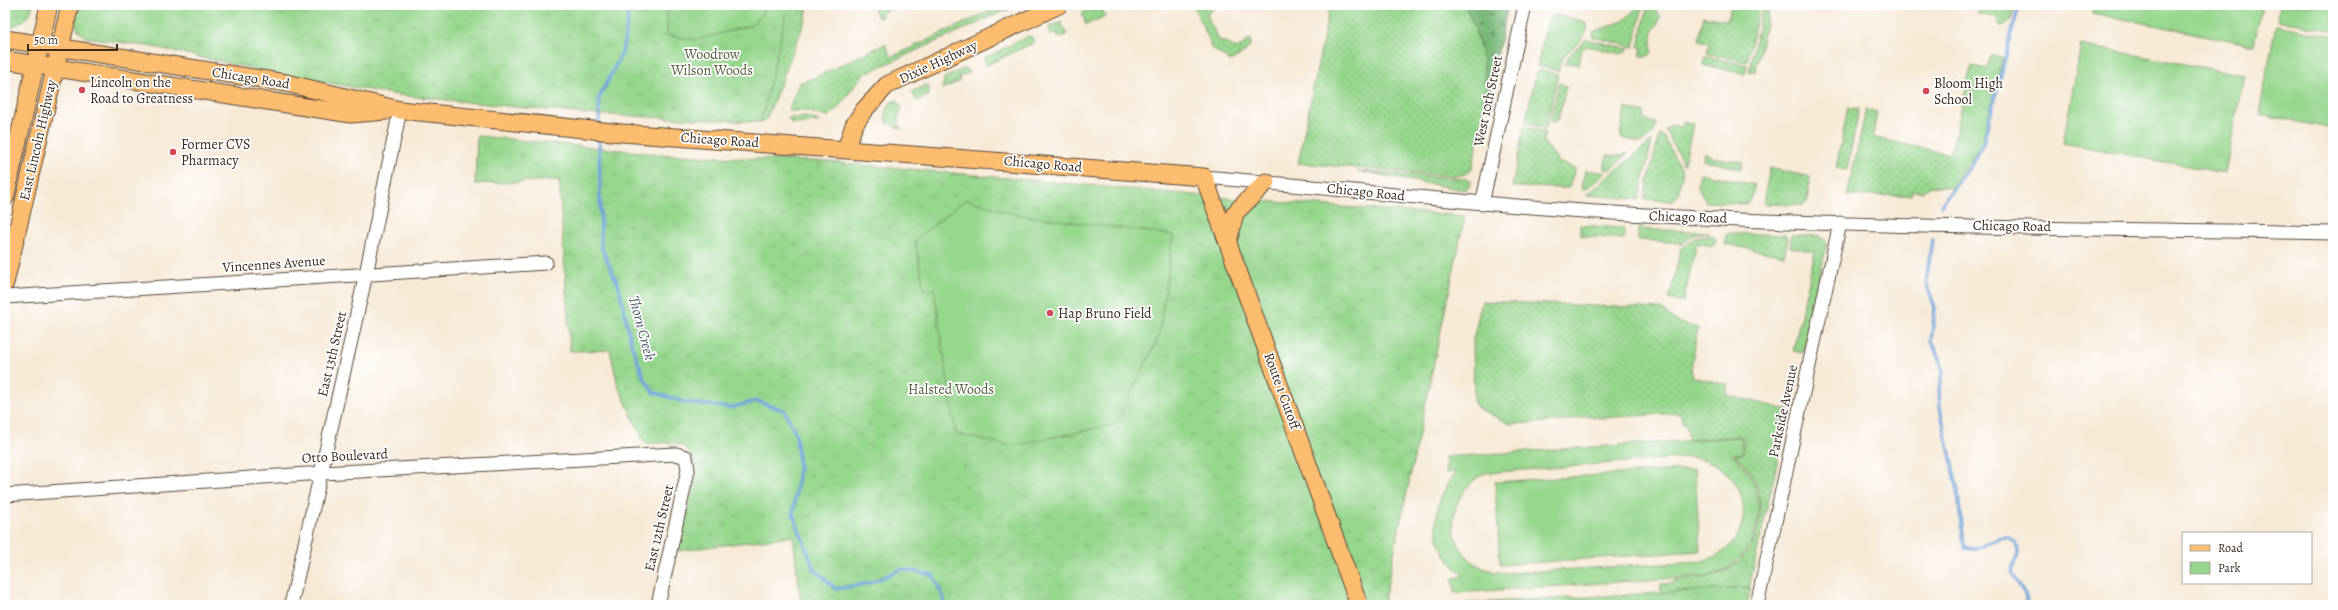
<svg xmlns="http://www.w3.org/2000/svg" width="2338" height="610" font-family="Alegreya,serif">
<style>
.grass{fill:url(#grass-dots);stroke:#688056}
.forest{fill:url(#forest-firs);stroke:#5a704b}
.park{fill:url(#park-tufts);stroke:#688056}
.pitch{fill:#96d68d;stroke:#688056;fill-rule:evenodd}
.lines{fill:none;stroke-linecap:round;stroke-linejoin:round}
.stream{stroke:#70a4dc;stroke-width:3.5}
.minor-casing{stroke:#574739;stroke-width:15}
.major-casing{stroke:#574739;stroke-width:19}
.minor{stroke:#fff;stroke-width:13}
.major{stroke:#fcbd6f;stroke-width:17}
.poi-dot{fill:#d1495b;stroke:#fff;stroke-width:1.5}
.labels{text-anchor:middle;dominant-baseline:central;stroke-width:3.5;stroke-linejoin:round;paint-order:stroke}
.park-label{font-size:14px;fill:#565e3f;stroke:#fff}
.street-label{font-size:14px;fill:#3b2a1e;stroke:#fff}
.poi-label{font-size:14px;fill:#3b2a1e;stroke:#fff;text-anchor:start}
.water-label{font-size:15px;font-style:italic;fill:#505b6a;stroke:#fff}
</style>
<defs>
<pattern id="grass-dots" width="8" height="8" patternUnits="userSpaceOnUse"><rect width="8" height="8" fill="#96d68d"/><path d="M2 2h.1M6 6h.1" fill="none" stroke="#82b879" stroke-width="1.8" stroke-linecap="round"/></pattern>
<pattern id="forest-firs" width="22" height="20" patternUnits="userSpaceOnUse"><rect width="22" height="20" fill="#78b778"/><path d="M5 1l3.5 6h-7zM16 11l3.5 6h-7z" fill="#649562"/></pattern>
<pattern id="park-tufts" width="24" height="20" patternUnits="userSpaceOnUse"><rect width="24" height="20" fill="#96d68d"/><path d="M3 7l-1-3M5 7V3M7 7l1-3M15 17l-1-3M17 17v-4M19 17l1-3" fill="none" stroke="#82b879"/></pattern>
</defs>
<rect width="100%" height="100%" fill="#fff"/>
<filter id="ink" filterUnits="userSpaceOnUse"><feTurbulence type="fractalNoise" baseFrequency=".025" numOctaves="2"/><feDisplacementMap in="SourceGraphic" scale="8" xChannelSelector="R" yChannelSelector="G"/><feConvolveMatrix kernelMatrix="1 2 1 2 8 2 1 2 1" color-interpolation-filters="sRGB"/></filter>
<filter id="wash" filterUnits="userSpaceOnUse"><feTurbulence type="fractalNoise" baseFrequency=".012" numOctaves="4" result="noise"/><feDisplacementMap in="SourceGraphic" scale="16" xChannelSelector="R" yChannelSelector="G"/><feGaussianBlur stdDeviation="0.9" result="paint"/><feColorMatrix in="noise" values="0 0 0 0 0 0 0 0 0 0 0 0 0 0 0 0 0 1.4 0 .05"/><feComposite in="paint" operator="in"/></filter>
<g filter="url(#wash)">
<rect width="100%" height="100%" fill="#f7e9d5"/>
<path class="grass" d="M665,5H808L805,21L767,118L764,121H738Z
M872,5H898L881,13L882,17L878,18Z
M1003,5H1018L866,73C851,86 845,105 827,117L806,111H788L799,83L818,76L885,44L891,57Z
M1095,5H1100L1105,16L1086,25L1082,13Z
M1193,5H1216L1207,15L1218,39L1238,49L1250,39L1251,44L1244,53L1230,61L1210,47V42Z
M1330,5H1465C1495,67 1486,104 1472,168C1468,174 1463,175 1455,176L1298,163Z
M1640,5L1643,6L1634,47L1593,37V32L1623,21Z
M1648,5H1658L1656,11L1661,17L1652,34V53L1645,57L1640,55L1642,48L1638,47Z
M1731,5H1760L1747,62L1707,53L1709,43L1699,40L1704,16L1727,21Z
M1763,5H1770L1755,72L1749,71Z
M1979,5H2015L2011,20L2003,26L1998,25L1997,17L1978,14Z
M1554,15L1584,21L1588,27C1585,44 1560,50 1559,71L1537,66L1548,19Z
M1061,22L1067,34L1059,38L1056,33L1050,35L1049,27Z
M1029,36L1032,37L1035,42L985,66L984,58Z
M1586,39L1629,49L1622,54L1587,46L1582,49L1579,65L1569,63L1564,65L1571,53Z
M1991,55L2003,57L1982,143L1952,188L1931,186L1923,191H1913L1911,195L1847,196L1866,109L1877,112L1873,137L1948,154L1951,153L1971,66L1987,69Z
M1705,56L1747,65L1745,74L1703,65Z
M964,68L967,69L969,73L959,77L960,81L942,89L944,78Z
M1537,70L1558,74L1546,128L1525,123Z
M1559,82L1566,87L1558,120H1555L1554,123L1550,122Z
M926,85L929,86V95L917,101L912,92Z
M897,100L902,108L898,118L900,128L903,129L895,127L891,123L888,124C883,115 886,102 897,100Z
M1848,107L1859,109L1847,170L1836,168Z
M1625,108L1645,113L1644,119L1656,123L1653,134L1641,143L1622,138L1620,134Z
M807,117L819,121L806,124L791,123L788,118Z
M1683,122L1693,124L1684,165L1665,130L1670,125L1682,127Z
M1524,127L1545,132L1543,141L1560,163L1575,168L1569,188L1512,187Z
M1659,135L1663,136L1683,172L1678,195L1671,201L1644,199Z
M1652,141L1639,199L1586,195Z
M1625,153L1628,154L1609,170L1604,169L1607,155L1624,156Z
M1704,153L1711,155V157L1743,162L1741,169L1703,160Z
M1770,168L1810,177L1807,202L1803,205L1765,204L1763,202Z
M1585,170L1606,173L1586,189H1582Z
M1357,171L1467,179L1471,180L1470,186L1464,190Z
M1700,173L1755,185L1750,202L1746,204L1706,202L1697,186Z
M1580,225L1624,228V239L1580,236Z
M1638,229L1708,232V233L1694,235L1681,245V243L1638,240Z
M1731,233L1785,235L1788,239L1784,256L1724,244L1726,235Z
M1713,235L1716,240L1713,246L1697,243L1683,302L1669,299L1681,249L1695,238Z
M1792,235L1821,236L1827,243L1803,353L1793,351L1815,252L1790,247Z
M1482,301L1661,309L1679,323L1698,328L1691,369L1693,377L1728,385L1726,395L1789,410L1749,588L1661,593V584L1674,583V580C1694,578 1716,579 1733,566C1768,541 1770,481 1734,455L1743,454V436L1689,440L1686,424L1683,423L1680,413L1601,418L1588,416L1564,421L1510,424L1478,408L1474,403L1473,339Z"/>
<path class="forest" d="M1465,5H1508L1486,107C1486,70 1481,38 1465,5Z"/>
<path class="park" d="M5,5H33C30,19 19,25 6,28Z
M75,5H788L761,122L586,114L398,95L273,73L159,48L85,37C73,27 74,19 75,5Z
M477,136L672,155L831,162L1261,201L1465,216L1383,605H801L793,536L678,551L696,472C689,438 675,442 645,444L618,386L610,350L570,351L559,180L475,184Z
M1751,588L1747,605H1438Z"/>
<path class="pitch" d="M668,5H768L752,25L695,40L667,35Z
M2094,5H2262L2254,45L2092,13Z
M2280,5H2333V31L2277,20Z
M2276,25L2333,36V129L2259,114Z
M2081,45L2244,75L2225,173L2063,143Z
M966,199L1013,214L1173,235L1159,336L1116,424L1012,446L956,434L934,289L924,290L915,240Z
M1741,437L1742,453L1731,454C1777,488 1763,565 1707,576L1455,593L1453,578L1464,576C1429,547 1428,507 1456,472L1446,473L1445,457ZM1689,457C1756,463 1764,549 1698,562L1505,573C1447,569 1435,501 1485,473Z
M1695,469L1700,551L1500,565L1495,482Z"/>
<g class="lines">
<path class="stream" d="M599,126V98L622,53L628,18L626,5
M599,136L601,247L619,286L631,343L644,378L653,392L684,402L730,408L756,401L784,410L796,434L799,468L793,514L814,569L836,589L870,583L902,569L933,575L944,599V605
M1941,205L1970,167L1983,143L2019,5
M1932,239L1926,283L1935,308L1931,342L1940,358L1943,373L1939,390L1940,408L1958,491L1962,536L1965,548C1969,548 1972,550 1975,549C1986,546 2002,531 2013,542C2016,545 2018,548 2018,553C2017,560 2013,567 2012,574L2025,594L2027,605"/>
</g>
</g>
<g filter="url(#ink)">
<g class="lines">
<defs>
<path id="minor" d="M1204,177C1346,189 1487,206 1629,214C1863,229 2098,228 2333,233
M1482,204L1525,5
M5,297L546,263
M5,495L322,473L676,454L686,457L688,470L658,605
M291,605L366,274L400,110
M1757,605L1840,223"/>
<path id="major" d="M5,39L286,83L400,110L622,133L1204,177L1359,605
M5,60L351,114L386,111
M846,149L854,125L864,110L887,85L1059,5
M5,198L49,5
M1228,242L1235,213L1266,182
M5,283L70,5"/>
</defs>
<use href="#minor" class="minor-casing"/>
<use href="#major" class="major-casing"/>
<use href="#minor" class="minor"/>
<use href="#major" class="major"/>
</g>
</g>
<g class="poi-dot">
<circle cx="82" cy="90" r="4"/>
<circle cx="1926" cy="91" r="4"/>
<circle cx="173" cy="152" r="4"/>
<circle cx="1050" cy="313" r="4"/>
</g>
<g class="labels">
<g class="park-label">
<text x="712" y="54">Woodrow<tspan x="712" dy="16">Wilson Woods</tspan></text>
<text x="951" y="389">Halsted Woods</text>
</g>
<g class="street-label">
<text transform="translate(938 62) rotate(-25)">Dixie Highway</text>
<text transform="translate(251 78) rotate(9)">Chicago Road</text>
<text transform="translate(1488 101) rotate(-78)">West 10th Street</text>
<text transform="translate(38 140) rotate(-77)">East Lincoln Highway</text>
<text transform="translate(720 140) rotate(4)">Chicago Road</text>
<text transform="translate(1043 164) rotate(5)">Chicago Road</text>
<text transform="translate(1366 192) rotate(6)">Chicago Road</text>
<text transform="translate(1688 217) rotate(2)">Chicago Road</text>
<text transform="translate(2012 226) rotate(1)">Chicago Road</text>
<text transform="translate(274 264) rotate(-4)">Vincennes Avenue</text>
<text transform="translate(332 354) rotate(-77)">East 13th Street</text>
<text transform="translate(1282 391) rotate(70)">Route 1 Cutoff</text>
<text transform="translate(1783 411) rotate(-78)">Parkside Avenue</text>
<text transform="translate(345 456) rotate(-3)">Otto Boulevard</text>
<text transform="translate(659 528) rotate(-77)">East 12th Street</text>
</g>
<g class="poi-label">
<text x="90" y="82">Lincoln on the<tspan x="90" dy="16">Road to Greatness</tspan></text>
<text x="1934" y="83">Bloom High<tspan x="1934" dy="16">School</tspan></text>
<text x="181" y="144">Former CVS<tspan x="181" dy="16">Pharmacy</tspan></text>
<text x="1058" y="313">Hap Bruno Field</text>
</g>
<g class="water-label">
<text transform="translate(642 328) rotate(75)">Thorn Creek</text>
</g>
</g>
<rect width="2338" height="610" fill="none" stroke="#fff" stroke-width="20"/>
<rect x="2182" y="532" width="130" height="52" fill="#ffffff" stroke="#b1aaa5"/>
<rect x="2190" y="545" width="20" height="6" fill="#fcbd6f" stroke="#b1aaa5"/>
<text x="2218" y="552" font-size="12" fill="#3b2a1e">Road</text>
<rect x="2190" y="562" width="20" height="12" fill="url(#park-tufts)" stroke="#b1aaa5"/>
<text x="2218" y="572" font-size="12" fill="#3b2a1e">Park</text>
<path d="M28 44v6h89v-6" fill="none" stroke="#3b2a1e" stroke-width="2"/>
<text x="34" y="44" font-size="12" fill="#3b2a1e" stroke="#ffffff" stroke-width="3" paint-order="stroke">50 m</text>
</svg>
